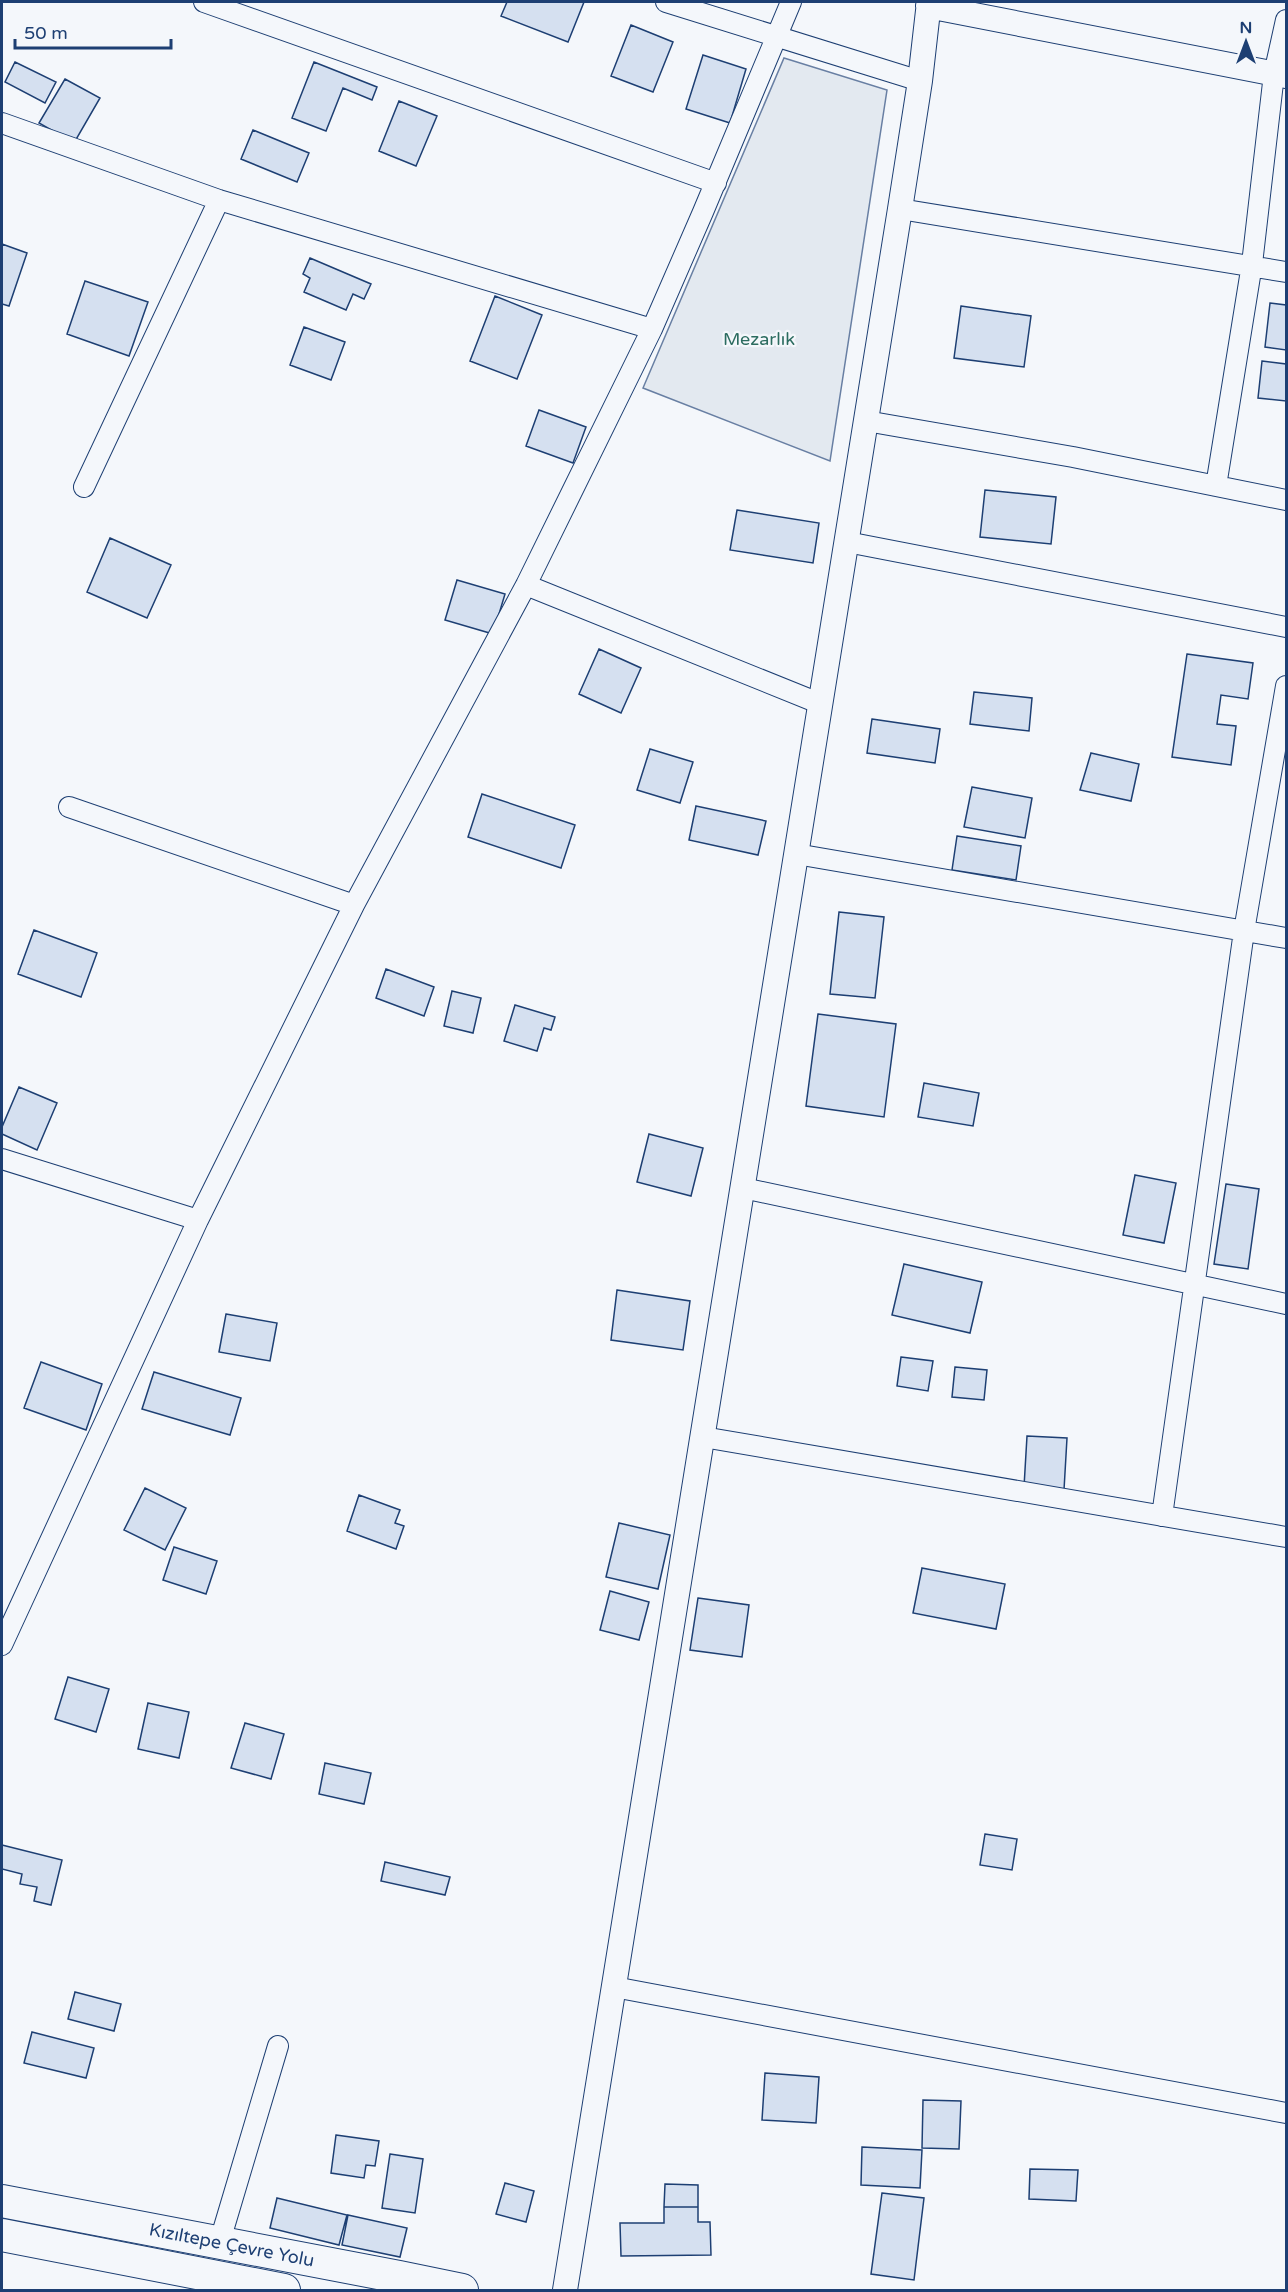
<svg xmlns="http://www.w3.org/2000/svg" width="1288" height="2292" font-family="'Varela Round',sans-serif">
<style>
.green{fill:#e3e9f0;stroke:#687fa3;stroke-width:1.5}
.building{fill:#d5e0f0;stroke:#1d3f73;stroke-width:1.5}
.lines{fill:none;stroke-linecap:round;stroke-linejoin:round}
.minor-casing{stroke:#1d3f73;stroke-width:22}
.tertiary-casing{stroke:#1d3f73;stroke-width:26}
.trunk-casing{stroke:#1d3f73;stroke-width:34}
.minor{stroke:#f4f7fb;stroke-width:20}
.tertiary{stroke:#f4f7fb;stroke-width:24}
.trunk{stroke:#f4f7fb;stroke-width:32}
.labels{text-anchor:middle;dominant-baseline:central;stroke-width:4.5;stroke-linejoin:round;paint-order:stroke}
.park-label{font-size:18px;fill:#2c6c60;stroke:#f4f7fb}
.street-label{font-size:18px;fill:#1d3f73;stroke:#f4f7fb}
</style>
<rect width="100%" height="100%" fill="#f4f7fb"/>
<path class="green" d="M784,58L887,90L830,461L643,388Z"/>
<path class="building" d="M507,2H584L568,42L501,16Z
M631,25L673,42L653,92L611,76Z
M703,55L746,69L730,123L686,109Z
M15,62L56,82L45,103L5,82Z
M314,62L377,87L372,100L343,88L326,131L292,118Z
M65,79L100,98L74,143L39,123Z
M399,101L437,116L416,166L379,151Z
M253,130L309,153L297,182L241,159Z
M2,244L27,253L9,306L2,304Z
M310,258L371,284L364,299L353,294L346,310L304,292L310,278L303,274Z
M85,281L148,302L129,356L67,334Z
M495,296L542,315L517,379L470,361Z
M1270,303L1286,305V350L1265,347Z
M961,306L1031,316L1024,367L954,358Z
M304,327L345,342L331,380L290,365Z
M1262,361L1286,364V401L1258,398Z
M539,410L586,427L573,463L526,446Z
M985,490L1056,497L1051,544L980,537Z
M737,510L819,523L813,563L730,550Z
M110,538L171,565L147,618L87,592Z
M457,580L505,594L493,634L445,620Z
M599,649L641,668L621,713L579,694Z
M1187,654L1253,663L1248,699L1221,695L1217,724L1236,726L1231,765L1172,757Z
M974,692L1032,698L1029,731L970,724Z
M872,719L940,729L935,763L867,753Z
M650,749L693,762L680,803L637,790Z
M1091,753L1139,764L1131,801L1080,790Z
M972,787L1032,798L1025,838L964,827Z
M482,794L575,825L561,868L468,837Z
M696,806L766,821L758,855L689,840Z
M957,836L1021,846L1016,880L952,870Z
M839,912L884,917L875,998L830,994Z
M34,930L97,953L81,997L18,974Z
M386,969L434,987L424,1016L376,998Z
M452,991L481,998L473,1033L444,1026Z
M515,1005L555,1017L551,1030L544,1028L537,1051L504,1041Z
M818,1014L896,1024L884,1117L806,1106Z
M924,1083L979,1093L973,1126L918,1117Z
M19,1087L57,1103L37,1150L2,1134V1127Z
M649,1134L703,1148L691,1196L637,1182Z
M1135,1175L1176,1183L1164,1243L1123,1235Z
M1226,1184L1259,1189L1248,1269L1214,1264Z
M904,1264L982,1282L970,1333L892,1315Z
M617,1290L690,1301L683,1350L611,1340Z
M226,1314L277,1323L270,1361L219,1352Z
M901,1357L933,1361L928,1391L897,1386Z
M41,1362L102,1384L86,1430L24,1408Z
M955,1367L987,1370L984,1400L952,1397Z
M154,1372L241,1398L230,1435L142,1409Z
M1027,1436L1067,1438L1064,1490L1024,1487Z
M145,1488L186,1508L165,1550L124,1530Z
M359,1495L400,1510L395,1523L404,1526L396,1549L347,1531Z
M619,1523L670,1535L658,1589L606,1577Z
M174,1547L217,1561L206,1594L163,1580Z
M922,1568L1005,1584L996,1629L913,1613Z
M610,1591L649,1602L639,1640L600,1630Z
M698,1598L749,1605L742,1657L690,1650Z
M68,1677L109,1689L96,1732L55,1719Z
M148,1703L189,1712L179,1758L138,1749Z
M245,1723L284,1734L271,1779L231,1768Z
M325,1763L371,1773L364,1804L319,1794Z
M985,1834L1017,1839L1012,1870L980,1865Z
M2,1845L62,1860L51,1905L34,1901L37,1887L20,1884L22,1874L2,1869Z
M385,1862L450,1877L445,1895L381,1881Z
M75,1992L121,2004L114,2031L68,2019Z
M32,2032L94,2048L86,2078L24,2063Z
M765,2073L819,2077L816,2123L762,2120Z
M923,2100L961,2101L959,2149L922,2148Z
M336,2135L379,2141L375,2166L366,2165L364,2178L331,2173Z
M862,2147L922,2150L920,2188L861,2185Z
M390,2154L423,2159L415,2213L382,2208Z
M1030,2169L1078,2170L1076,2201L1029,2199Z
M505,2183L534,2191L526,2222L496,2214Z
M665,2184L698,2185V2207H664Z
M882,2193L924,2198L914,2280L871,2274Z
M277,2198L347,2215L339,2245L270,2228Z
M664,2207H698V2222H710L711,2255L621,2256L620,2223H664Z
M348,2215L407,2228L400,2257L342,2245Z"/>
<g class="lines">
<defs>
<path id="minor" d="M204,2L716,183
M666,2L920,81
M2,123L219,200L652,329
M900,209L1286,272
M866,421L1073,457L1286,500
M1216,486L1252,264L1274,74L1286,20
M84,487L219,200
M847,542L1286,627
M526,585L821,704
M69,807L354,905
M796,854L1286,938
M2,1159L198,1220
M743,1188L1286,1304
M703,1437L1286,1537
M1162,1516L1244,931L1286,686
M2,1645L198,1220L354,905L526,585L652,329L703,212L791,2
M614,1987L1286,2113
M219,2244L278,2046"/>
<path id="tertiary" d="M928,6L1286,76
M565,2290L900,209L920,81L929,2"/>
<g id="trunk">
<path id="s1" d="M2,2201L399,2277L462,2290"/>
<path d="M2,2235L284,2290"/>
</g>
</defs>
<use href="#minor" class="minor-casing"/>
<use href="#tertiary" class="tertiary-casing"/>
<use href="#trunk" class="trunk-casing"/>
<use href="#minor" class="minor"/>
<use href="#tertiary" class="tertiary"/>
<use href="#trunk" class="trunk"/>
</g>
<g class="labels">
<g class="park-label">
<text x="759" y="339">Mezarlık</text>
</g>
<g class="street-label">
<text stroke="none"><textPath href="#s1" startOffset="234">Kızıltepe Çevre Yolu</textPath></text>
</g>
</g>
<rect width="1288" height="2292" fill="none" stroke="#1d3f73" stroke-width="6"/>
<g transform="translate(1246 42)" stroke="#f4f7fb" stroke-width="4.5" paint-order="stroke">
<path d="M0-4.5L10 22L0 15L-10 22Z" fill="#1d3f73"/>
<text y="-9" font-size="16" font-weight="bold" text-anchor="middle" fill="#1d3f73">N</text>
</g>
<path d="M15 39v9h156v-9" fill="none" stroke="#1d3f73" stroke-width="3"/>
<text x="24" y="39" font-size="18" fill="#1d3f73" stroke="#f4f7fb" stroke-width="4.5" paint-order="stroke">50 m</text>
</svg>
